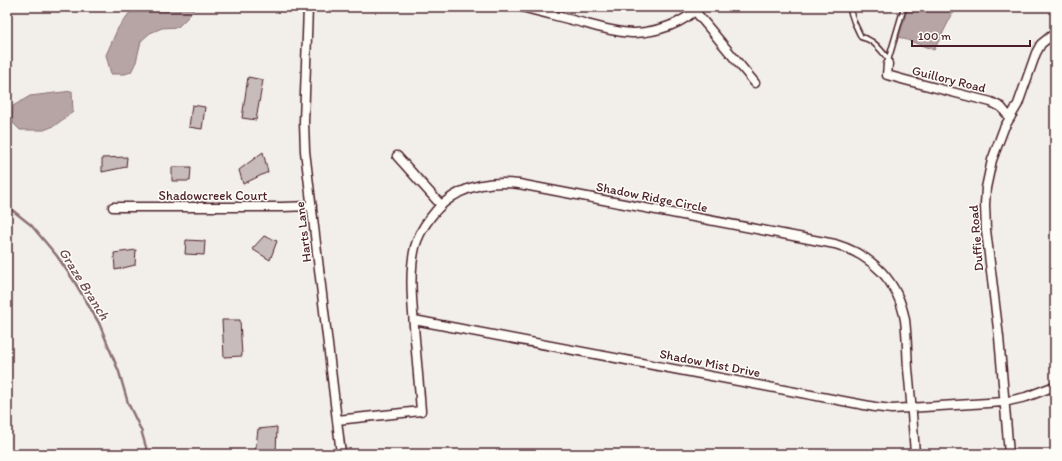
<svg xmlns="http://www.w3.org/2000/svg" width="1062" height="461" font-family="Itim,sans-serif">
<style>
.water{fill:#b7a5a6;stroke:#8b6f75}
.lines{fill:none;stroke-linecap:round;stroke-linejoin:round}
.stream{stroke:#8b6f75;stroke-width:2.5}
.building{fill:#c8bbbb;stroke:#4a1f2b}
.lane-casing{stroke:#4a1f2b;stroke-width:7}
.street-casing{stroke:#4a1f2b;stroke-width:11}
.lane{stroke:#fdfcf7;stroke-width:4}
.street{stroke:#fdfcf7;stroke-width:8}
.labels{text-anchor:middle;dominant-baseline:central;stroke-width:3;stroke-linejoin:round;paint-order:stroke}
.street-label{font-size:13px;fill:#4a1f2b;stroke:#fdfcf7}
.water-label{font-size:14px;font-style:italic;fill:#704e56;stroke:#fdfcf7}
</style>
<rect width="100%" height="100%" fill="#f2efeb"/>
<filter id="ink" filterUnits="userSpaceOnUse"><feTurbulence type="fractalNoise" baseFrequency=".025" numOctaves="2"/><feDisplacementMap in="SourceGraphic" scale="8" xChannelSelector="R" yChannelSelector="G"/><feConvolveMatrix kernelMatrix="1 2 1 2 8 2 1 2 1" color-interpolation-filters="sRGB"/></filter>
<g filter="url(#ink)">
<path class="water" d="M134,7H194V9L187,18L178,27L162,28L150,33L141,41L136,62L131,72L125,74H111L106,55L118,28Z
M908,7H956L934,50L899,37Z
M72,91L73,112L54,126L44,130H20L12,122L13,106L30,96Z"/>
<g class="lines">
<path class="stream" d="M7,206L31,225L57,256L74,281L99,323L119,372L128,403L141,430L148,454"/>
</g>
<path class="building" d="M248,77L263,80L256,120L242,118Z
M192,105L205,107L202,129L189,127Z
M263,152L268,172L243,184L239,170Z
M127,157L126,167L102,172V158Z
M172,167H191L190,181H172Z
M264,236L277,241L270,260L252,249Z
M186,240L205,241L204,255L185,254Z
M136,250L135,265L115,270L114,253Z
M222,320H240L242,356L224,357Z
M277,427L276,454H255L258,429Z"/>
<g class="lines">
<defs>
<path id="lane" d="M849,7L854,22L861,37C863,38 865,38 867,39C877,43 883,53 889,60
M1055,30L1051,36H1055
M888,61L904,7"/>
<path id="street" d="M308,7L304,122L305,151L341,454
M522,7C544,13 565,18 587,24C602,28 619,33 635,33C656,32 684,24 698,7
M695,11L755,83
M888,64L887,75L905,80L991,102L1001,107L1010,118
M397,156L441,205
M113,207H282L312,206
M414,320L875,407L892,409L1004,402L1026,397L1055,386
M337,420L421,411C419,383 416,354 414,326C412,300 409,273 415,247C418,236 423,227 430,218C452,188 483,180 519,184L835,244C872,255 898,281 905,320C907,336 907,353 908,369C911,397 913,426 915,454
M1009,454L999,337L986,230L985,205L986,188L992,160L1004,128L1018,104L1036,53L1041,44L1051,36"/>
</defs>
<use href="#lane" class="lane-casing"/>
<use href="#street" class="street-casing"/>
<use href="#lane" class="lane"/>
<use href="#street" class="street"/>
</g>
</g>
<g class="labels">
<g class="street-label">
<text transform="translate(949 79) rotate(14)">Guillory Road</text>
<text x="213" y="195">Shadowcreek Court</text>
<text transform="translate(652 197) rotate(11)">Shadow Ridge Circle</text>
<text transform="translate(303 232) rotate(-97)">Harts Lane</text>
<text transform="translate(976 238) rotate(-95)">Duffie Road</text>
<text transform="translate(710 363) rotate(11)">Shadow Mist Drive</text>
</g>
<g class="water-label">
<text transform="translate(84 284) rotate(58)">Graze Branch</text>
</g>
</g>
<rect width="1062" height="461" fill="none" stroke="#fdfcf7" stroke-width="24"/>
<rect x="12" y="12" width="1038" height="437" fill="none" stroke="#4a1f2b" stroke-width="1.5" filter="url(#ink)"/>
<path d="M912 40v6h118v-6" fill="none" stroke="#4a1f2b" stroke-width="2"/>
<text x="918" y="40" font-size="12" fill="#4a1f2b" stroke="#fdfcf7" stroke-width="3" paint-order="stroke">100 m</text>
</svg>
